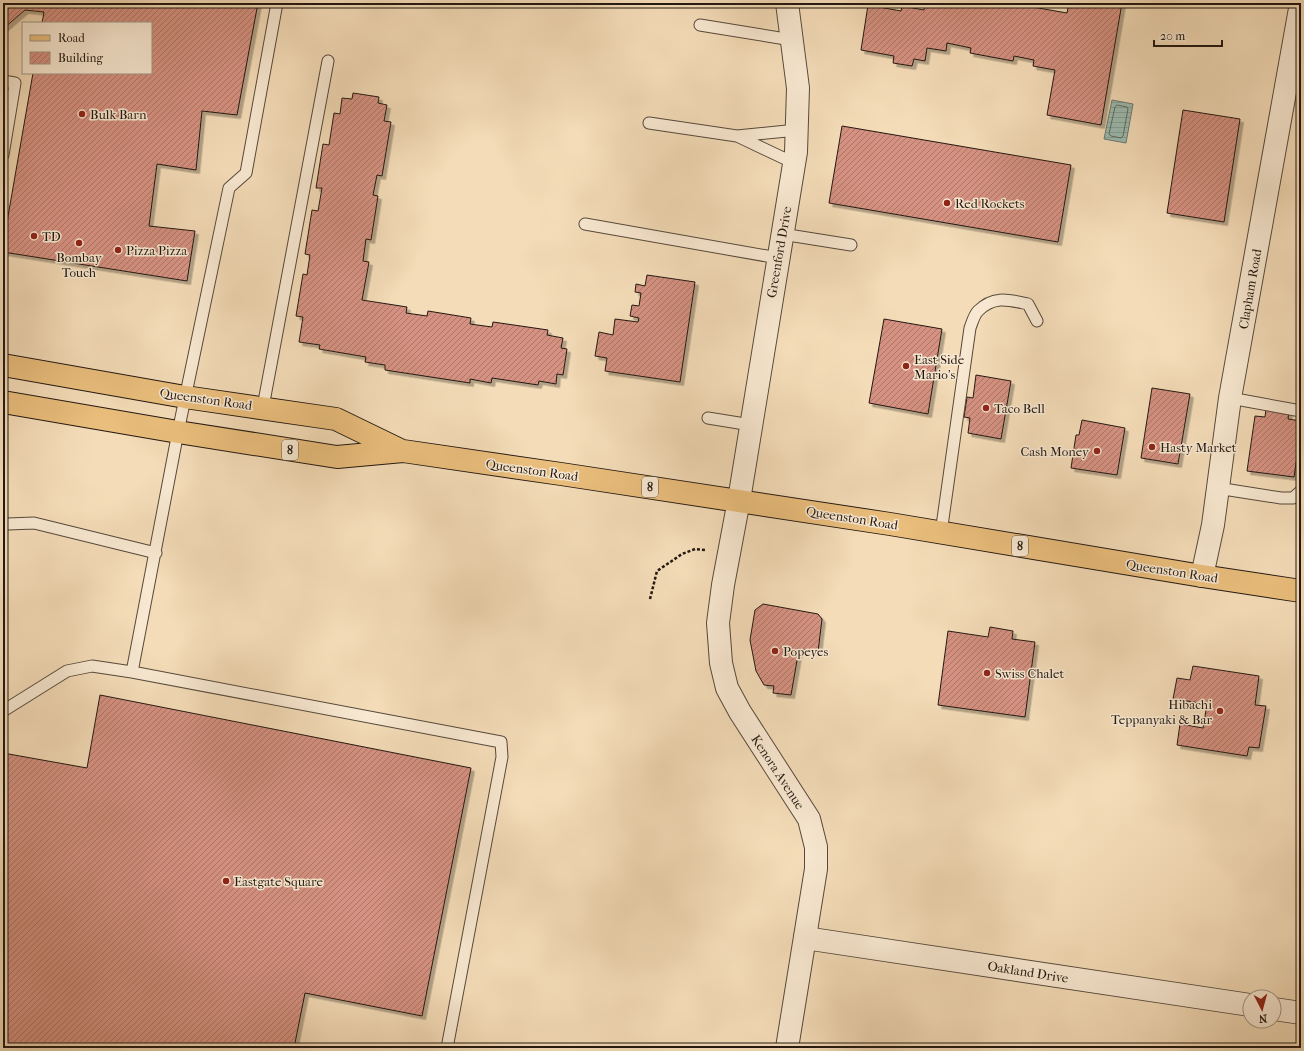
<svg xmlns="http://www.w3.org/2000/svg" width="1304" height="1051" font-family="'IM FELL French Canon',serif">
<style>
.water{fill:url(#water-rules);stroke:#6b7a70}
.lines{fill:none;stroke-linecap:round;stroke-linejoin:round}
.shore{stroke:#5f6a60;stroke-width:1}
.building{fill:url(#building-hatch);stroke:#221811;filter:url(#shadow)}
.service-casing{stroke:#56493b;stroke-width:13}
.minor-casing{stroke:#56493b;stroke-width:24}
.tertiary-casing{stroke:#56493b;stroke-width:24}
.primary-casing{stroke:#221811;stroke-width:24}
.path{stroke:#221811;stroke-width:2.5;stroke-dasharray:3 2;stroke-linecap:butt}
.service{stroke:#f8e8d1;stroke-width:11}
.minor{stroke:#f8e8d1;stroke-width:22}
.tertiary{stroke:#f8e8d1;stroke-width:22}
.primary{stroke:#eabe7c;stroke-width:22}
.poi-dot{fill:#8f2418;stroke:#f8e8d1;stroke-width:1.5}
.labels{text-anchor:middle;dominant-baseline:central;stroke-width:3;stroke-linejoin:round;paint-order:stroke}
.shield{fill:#f8e8d1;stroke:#62564b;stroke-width:1}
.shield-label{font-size:12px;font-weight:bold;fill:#221811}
.poi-label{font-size:13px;fill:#221811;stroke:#f8e8d1;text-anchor:start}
.street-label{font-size:13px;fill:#221811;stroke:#f8e8d1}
</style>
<defs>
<pattern id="water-rules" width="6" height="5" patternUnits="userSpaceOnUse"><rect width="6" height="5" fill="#9cbbb0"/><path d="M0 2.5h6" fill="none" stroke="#86a096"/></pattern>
<pattern id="building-hatch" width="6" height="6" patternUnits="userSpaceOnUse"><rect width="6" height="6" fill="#d59181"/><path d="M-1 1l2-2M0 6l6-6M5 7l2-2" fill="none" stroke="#ac7568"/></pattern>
<filter id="shadow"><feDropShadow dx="3.5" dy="3.5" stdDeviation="0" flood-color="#0004"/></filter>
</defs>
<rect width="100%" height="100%" fill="#f4dcb8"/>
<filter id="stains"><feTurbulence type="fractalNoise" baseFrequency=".005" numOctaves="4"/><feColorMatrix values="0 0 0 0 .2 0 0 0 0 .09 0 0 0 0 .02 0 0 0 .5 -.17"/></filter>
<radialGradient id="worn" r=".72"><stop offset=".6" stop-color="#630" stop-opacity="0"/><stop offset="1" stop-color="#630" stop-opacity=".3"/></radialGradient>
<path class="water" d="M1112,100L1133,104L1126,143L1104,139Z"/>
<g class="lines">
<path class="shore" d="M1117,105L1127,107L1128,109L1123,136L1121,138L1111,136L1109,134L1115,107Z"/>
</g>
<path class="building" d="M3,3H258L237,115L202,111L196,170L157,164L149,226L195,231L187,281L3,252V245L33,73H151V23H42L44,12L25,10L4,28Z
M925,3H1010L1067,13L1069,3H1122L1101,125L1047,115L1055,70L1033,66L1034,60L1014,56L1013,61L970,53L971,48L947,43L946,51L927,48L925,61L914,59L912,66L893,63L894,56L861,50L868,5L901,11L902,6L924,10Z
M353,93L379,97L378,103L387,105L384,121L391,122L382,176L377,175L373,195L378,196L371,240L366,239L363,261L369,262L362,300L407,307L406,313L427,316L428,311L471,318L470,324L492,327L493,322L548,330L547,335L563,338L561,348L567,349L563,375L557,374L556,384L539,381L538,385L492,378L491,383L470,379V383L385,370V365L365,362L366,357L319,349L320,345L299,342L303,317L296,316L303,274L307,275L310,255L305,254L312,210L318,211L322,188H316L323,144L329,145L334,113L340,114L342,98L352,99Z
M1183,110L1240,119L1224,222L1167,213Z
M842,126L1071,165L1058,242L829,203Z
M647,275L695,282L680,382L605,371L607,358L595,356L599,332L613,335L615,319L638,322L639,318L630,316L632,305L639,306L641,293L635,292L636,284L645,286Z
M884,319L942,329L928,414L869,403Z
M976,375L1011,381L1001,439L968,433L970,418L964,417L967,397L973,398Z
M1152,388L1190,394L1178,464L1141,458Z
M1266,409L1289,412L1288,419L1301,421V429L1294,477L1247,471L1255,416L1265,417Z
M1082,420L1125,428L1117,475L1071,468L1076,435H1079Z
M763,604L818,614L822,619L818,652L799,649L791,695L773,693L774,686L764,685L756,671L750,640L755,610Z
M990,627L1013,631L1012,639L1035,642L1025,717L938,705L948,631L988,637Z
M1193,666L1259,676L1255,705L1266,706L1259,748L1249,747L1247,756L1177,745L1180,724L1203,728L1207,704L1173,699L1177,678L1190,680Z
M100,695L471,768L422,1016L305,993L294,1048H3V753L87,768Z"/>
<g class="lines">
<defs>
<path id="service" d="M700,25L792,40
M3,81L15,83L3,155
M649,123L737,136
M794,163L737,136L797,130
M585,224L778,258
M782,234L851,245
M1230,398L1301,411
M263,407L328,61
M708,418L751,425
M1217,488L1281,498H1293L1301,491
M3,522L8,524L34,523L156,553
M941,533L970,328C972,323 974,315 978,311C994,295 1009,300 1028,304L1037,321
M132,672L178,432L229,188L246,173L277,3
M3,711L67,671L92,666L132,672L501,742L502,757L447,1048"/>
<path id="minor" d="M739,500L796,152L798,88L787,3
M1202,576L1213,525L1230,398L1301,3
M805,938L1250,1005
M1274,1009L1301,1013"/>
<path id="tertiary" d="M739,500L723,585L718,623L721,663L727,688L740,712L809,819L816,847V869L787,1048"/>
<path id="primary" d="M3,365L185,397L336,419L402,451
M3,402L178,432L337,457L403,451L561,474L890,524L1202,576L1301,591"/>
</defs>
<use href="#service" class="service-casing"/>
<use href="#minor" class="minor-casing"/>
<use href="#tertiary" class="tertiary-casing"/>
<use href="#primary" class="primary-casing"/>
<path class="path" d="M650,599L657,571L682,554L695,549L706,550"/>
<use href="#service" class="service"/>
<use href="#minor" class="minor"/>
<use href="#tertiary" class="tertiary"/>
<use href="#primary" class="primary"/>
</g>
<g class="poi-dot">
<circle cx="82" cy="114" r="4"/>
<circle cx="947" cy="203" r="4"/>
<circle cx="34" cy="236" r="4"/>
<circle cx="79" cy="243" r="4"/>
<circle cx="118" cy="250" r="4"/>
<circle cx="906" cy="366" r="4"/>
<circle cx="986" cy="408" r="4"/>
<circle cx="1152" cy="447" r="4"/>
<circle cx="1097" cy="451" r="4"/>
<circle cx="775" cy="651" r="4"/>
<circle cx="987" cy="673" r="4"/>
<circle cx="1220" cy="711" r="4"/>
<circle cx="226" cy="881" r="4"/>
</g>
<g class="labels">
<g class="shield">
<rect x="282" y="440" width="16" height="20" rx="3"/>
<rect x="642" y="477" width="16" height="20" rx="3"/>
<rect x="1012" y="536" width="16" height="20" rx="3"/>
</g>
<g class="shield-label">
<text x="290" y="450">8</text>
<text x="650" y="487">8</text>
<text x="1020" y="546">8</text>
</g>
<g class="poi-label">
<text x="90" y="114">Bulk Barn</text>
<text x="955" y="203">Red Rockets</text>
<text x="42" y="236">TD</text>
<text x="126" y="250">Pizza Pizza</text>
<text x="79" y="257" text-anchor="middle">Bombay<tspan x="79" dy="15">Touch</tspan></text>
<text x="914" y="359">East Side<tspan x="914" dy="15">Mario's</tspan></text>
<text x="994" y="408">Taco Bell</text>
<text x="1160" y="447">Hasty Market</text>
<text x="1089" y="451" text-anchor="end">Cash Money</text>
<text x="783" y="651">Popeyes</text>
<text x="995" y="673">Swiss Chalet</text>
<text x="1212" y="704" text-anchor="end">Hibachi<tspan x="1212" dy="15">Teppanyaki &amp; Bar</tspan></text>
<text x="234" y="881">Eastgate Square</text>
</g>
<g class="street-label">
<text transform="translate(779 252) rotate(-80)">Greenford Drive</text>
<text transform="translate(1250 289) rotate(-80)">Clapham Road</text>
<text transform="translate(206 399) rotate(8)">Queenston Road</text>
<text transform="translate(532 470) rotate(8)">Queenston Road</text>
<text transform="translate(852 518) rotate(9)">Queenston Road</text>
<text transform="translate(1172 571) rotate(9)">Queenston Road</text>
<text transform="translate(778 772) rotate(57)">Kenora Avenue</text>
<text transform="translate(1028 972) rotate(9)">Oakland Drive</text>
</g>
</g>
<rect width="1304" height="1051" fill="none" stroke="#f4dcb8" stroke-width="16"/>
<rect x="4" y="4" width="1296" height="1043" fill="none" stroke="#221811" stroke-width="2"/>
<rect x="8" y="8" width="1288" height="1035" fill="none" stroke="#221811"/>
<rect x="22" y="22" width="130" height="52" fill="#f8e8d1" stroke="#a29584"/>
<rect x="30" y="35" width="20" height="6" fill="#eabe7c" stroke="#a29584"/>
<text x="58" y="42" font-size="12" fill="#221811">Road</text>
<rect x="30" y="52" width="20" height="12" fill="url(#building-hatch)" stroke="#a29584"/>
<text x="58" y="62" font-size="12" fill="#221811">Building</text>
<g transform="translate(1262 1009) rotate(174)"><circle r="19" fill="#f8e8d1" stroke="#a29584"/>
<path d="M0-3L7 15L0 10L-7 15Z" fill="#8f2418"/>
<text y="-6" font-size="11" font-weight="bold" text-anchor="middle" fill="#221811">N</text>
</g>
<path d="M1154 40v6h68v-6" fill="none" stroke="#221811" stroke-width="2"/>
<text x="1160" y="40" font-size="12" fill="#221811" stroke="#f8e8d1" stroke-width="3" paint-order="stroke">20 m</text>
<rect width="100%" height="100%" filter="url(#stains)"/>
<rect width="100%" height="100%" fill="url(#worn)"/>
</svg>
